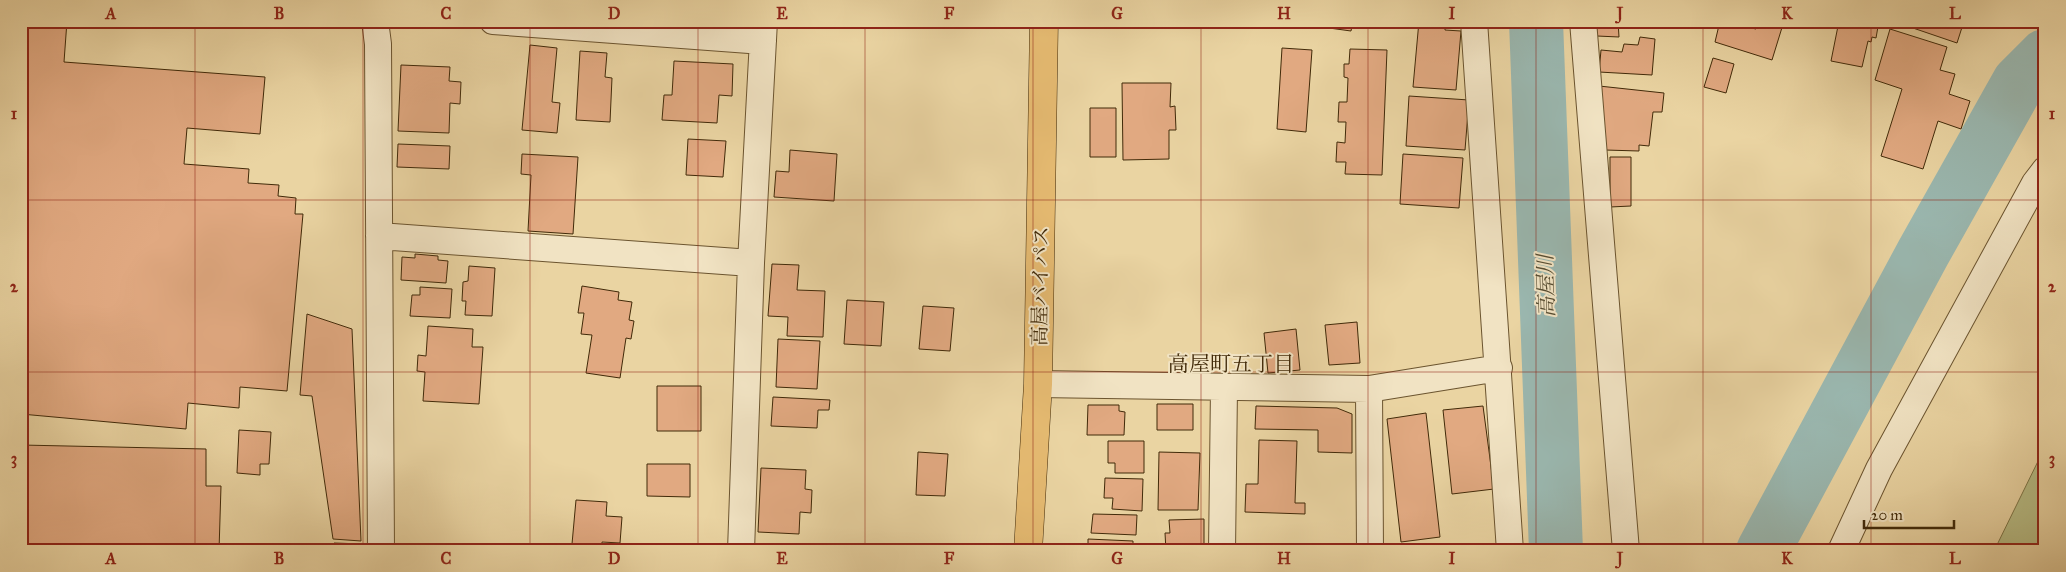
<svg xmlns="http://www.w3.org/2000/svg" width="2066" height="572" font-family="'IM FELL Great Primer','Noto Serif JP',serif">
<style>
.green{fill:#b7bc84;stroke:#7c7346}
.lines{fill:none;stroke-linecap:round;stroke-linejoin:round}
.river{stroke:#9ab7af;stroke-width:54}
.building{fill:#e1a981;stroke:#412a09}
.minor-casing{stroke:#6b542f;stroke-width:28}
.trunk-casing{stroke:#412a09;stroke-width:29}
.minor{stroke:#f1e3c3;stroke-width:26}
.trunk{stroke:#e5ba71;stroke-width:28}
.grid{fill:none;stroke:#8f2418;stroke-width:1;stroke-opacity:0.55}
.labels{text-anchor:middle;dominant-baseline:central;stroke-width:4;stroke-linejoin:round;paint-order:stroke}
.street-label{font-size:20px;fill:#412a09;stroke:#f1e3c3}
.water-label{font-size:21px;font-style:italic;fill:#574d32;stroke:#f1e3c3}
.neighbourhood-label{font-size:21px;fill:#412a09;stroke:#f1e3c3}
.neatline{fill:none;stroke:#8f2418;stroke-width:2}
.grid-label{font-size:16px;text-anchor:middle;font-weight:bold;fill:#8f2418}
</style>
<rect width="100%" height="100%" fill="#ead4a2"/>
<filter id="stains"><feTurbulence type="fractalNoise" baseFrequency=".004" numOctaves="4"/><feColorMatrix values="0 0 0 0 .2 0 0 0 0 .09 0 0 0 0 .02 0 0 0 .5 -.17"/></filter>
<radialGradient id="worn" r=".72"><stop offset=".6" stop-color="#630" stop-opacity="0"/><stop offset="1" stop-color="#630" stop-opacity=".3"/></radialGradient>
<path class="green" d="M2045,447V551H1994Z"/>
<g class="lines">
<path class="river" d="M1536,21L1556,551
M1763,551L1923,253L2019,82L2045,56"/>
</g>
<path class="building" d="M21,21H67L64,62L265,77L260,134L187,128L184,164L249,169L248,183L279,185L278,196L296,198L295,214H303L287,391L240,387L239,408L188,403L186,429L21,414Z
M1278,21H1353L1351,31Z
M1419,21H1445V30L1461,31L1456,90L1413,87Z
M1596,21H1618L1619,37L1597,36Z
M1720,21L1756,29L1759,21H1784L1772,60L1715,42Z
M1839,21H1879L1876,38L1872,37L1871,42L1868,41L1862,67L1831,61Z
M1913,21H1964L1957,43L1910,27Z
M1890,29L1947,47L1940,70L1955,74L1949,94L1970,101L1961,129L1938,121L1923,169L1881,156L1902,89L1875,80Z
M1640,37L1655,39L1652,75L1599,72L1601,50L1622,52L1624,44L1638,45Z
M530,45L557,48L552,102L560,103L557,133L522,130Z
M1282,48L1312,50L1306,132L1277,129Z
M1350,49L1387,50L1382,175L1345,174L1346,162H1336L1337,142L1345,143L1346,122H1338L1339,102H1347L1348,78L1344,77V64H1349Z
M580,51L607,53L605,77L612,78L610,122L576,120Z
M1713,58L1734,64L1726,93L1704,87Z
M674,61L733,64L732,96L719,95L717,123L662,120L664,95H672Z
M401,65L450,67L449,81L461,82L460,104L450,103L449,133L398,131Z
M1122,83H1171L1170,107L1175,106L1176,130H1169V159L1123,160Z
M1599,86L1664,93L1662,112H1653L1649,146L1639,145V151L1605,150Z
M1409,96L1469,100L1465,150L1406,146Z
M1090,108H1116V157H1090Z
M688,139L726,141L723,177L686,175Z
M398,144L450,146L449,169L397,167Z
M790,150L837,154L834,201L774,197L776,171L789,172Z
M522,154L578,157L573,234L528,231L531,175L521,174Z
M1403,154L1463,158L1459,208L1400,204Z
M1610,157H1631V206L1610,207Z
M415,254L438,256V260L448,261L446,283L401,280L402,257L415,258Z
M772,264L799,265L797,290L825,291L823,337L787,336L788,317L768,316Z
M469,266L495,268L492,316L465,315L466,301H462L463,282L468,281Z
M582,286L619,292L618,300L632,302L629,320L634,321L631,339L626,338L620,378L586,373L592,335L581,334L584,313H578Z
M420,287L452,289L450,318L410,316L412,295H420Z
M847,300L884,302L881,346L844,344Z
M923,306L954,308L950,351L919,349Z
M307,314L352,329L361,541L333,539L312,396L300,395Z
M1357,322L1360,363L1329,365L1325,325Z
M428,326L473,329L472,347H483L479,404L423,401L425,372L417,371L418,355L426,356Z
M1296,329L1300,370L1268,373L1264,333Z
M778,339L820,341L817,389L776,387Z
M657,386H701V431H657Z
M773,397L830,400L829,410H818L817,428L771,426Z
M1157,404H1193V430H1157Z
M1088,405H1119V411L1125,412L1124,435H1087Z
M1256,406L1337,408L1352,414V453L1318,452V430L1255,429Z
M1483,406L1494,489L1452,494L1443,410Z
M1426,413L1440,537L1401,542L1387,419Z
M239,430L271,432L269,464H260V475L237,473Z
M1259,440L1297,441L1295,503H1305V514L1245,512L1246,484H1258Z
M1108,441H1144V473H1115V463H1108Z
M21,445L206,449V486H221L219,551H21Z
M918,452L948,454L945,496L916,495Z
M1159,452L1200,453L1198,510H1158Z
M647,464H690V497L647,496Z
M761,468L806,470L805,489L812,490L811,513L800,512L799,534L758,532Z
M1105,478L1143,479L1142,511L1112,509L1113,498H1104Z
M576,500L607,502L606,516L622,517L620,543L602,542V546L572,544Z
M1093,514L1137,515L1136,535L1091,533Z
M1204,519V551H1166L1165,533H1170L1169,520Z
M1088,539L1133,541V551H1088Z
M334,543L363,544V551H334Z
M769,546L817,548L816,551H769Z
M1496,547V551H1419V548Z"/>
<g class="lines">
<defs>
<path id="minor" d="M375,21L378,44L381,551
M493,21L763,41
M1474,21L1510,551
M1583,21L1626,551
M379,236L751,263
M1038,384L1369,389L1499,368
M1369,389L1370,551
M741,551L751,263L764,21
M1222,551L1224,388
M1841,551L1879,469L2035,183L2045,170"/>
<path id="trunk" d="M1028,551L1038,384L1044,21"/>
</defs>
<use href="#minor" class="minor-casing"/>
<use href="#trunk" class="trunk-casing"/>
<use href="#minor" class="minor"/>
<use href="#trunk" class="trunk"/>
</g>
<path class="grid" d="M195,21V551M363,21V551M530,21V551M698,21V551M865,21V551M1033,21V551M1201,21V551M1368,21V551M1536,21V551M1703,21V551M1871,21V551M21,200H2045M21,372H2045"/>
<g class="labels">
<g class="street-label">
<text transform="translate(1040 286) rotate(-89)">高屋バイパス</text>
</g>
<g class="water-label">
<text transform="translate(1546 286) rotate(-92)">高屋川</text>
</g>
<g class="neighbourhood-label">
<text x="1231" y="364">高屋町五丁目</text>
</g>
</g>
<rect width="2066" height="572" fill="none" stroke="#ead4a2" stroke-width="55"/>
<path d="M1864 520v8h90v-8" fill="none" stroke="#412a09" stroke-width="2.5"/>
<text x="1871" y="520" font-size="15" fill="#412a09" stroke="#f1e3c3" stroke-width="4" paint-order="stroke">20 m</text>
<rect x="28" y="28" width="2010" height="516" class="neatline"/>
<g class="grid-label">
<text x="111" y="19">A</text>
<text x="279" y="19">B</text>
<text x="446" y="19">C</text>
<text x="614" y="19">D</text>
<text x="782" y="19">E</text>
<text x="949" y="19">F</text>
<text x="1117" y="19">G</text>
<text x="1284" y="19">H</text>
<text x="1452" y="19">I</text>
<text x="1620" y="19">J</text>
<text x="1787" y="19">K</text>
<text x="1955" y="19">L</text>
<text x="14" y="119">1</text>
<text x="2052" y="119">1</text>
<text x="14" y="292">2</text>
<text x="2052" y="292">2</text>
<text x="14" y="464">3</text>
<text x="2052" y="464">3</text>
<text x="111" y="564">A</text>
<text x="279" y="564">B</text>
<text x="446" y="564">C</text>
<text x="614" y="564">D</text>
<text x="782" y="564">E</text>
<text x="949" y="564">F</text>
<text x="1117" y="564">G</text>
<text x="1284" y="564">H</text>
<text x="1452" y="564">I</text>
<text x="1620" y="564">J</text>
<text x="1787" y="564">K</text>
<text x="1955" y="564">L</text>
</g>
<rect width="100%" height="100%" filter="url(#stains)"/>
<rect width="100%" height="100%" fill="url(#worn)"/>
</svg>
